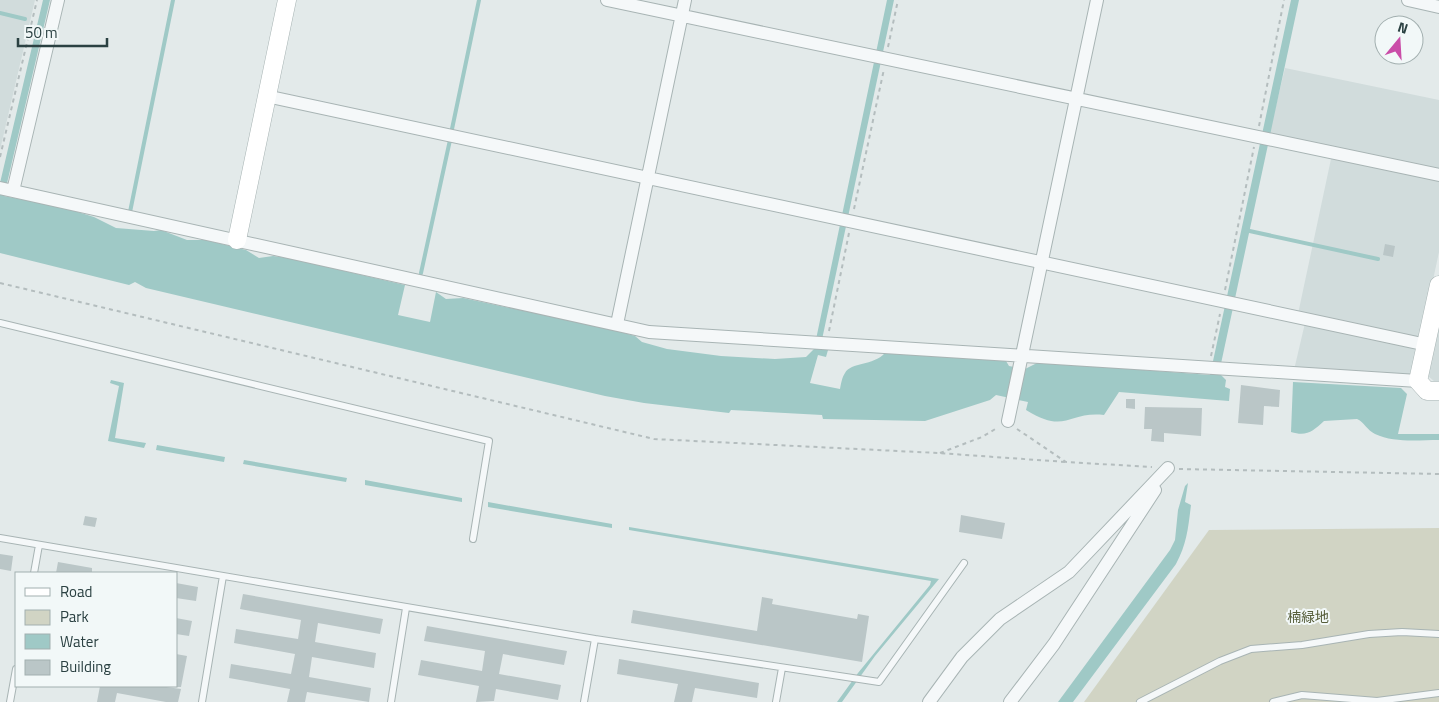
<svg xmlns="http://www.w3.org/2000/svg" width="1439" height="702" font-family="'Titillium Web','Noto Sans JP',sans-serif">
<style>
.built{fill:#d1dcdc}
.green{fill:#d1d4c4}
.water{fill:#9fc9c6}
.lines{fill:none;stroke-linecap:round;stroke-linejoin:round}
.stream{stroke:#9fc9c6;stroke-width:4}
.building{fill:#bac6c7}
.lane-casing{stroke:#a8b4b4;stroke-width:8}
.street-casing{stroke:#a8b4b4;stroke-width:14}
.secondary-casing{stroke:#a8b4b4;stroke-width:19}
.path{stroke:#b4bdbe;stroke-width:2;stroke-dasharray:4 4;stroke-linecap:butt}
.lane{stroke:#f5f8f9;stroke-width:6}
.street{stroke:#f5f8f9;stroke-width:12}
.secondary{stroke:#fff;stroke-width:18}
.labels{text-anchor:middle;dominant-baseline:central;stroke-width:4;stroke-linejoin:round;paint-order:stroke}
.park-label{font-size:14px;fill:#555d39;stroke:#f2f8f8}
</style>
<rect width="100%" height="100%" fill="#e3eaea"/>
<path class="built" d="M 0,0 L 35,0 L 0,150 Z
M 1285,68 L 1439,100 L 1439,171 L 1269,135 Z
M 1331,159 L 1439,180 L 1439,252 L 1421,336 L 1417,339 L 1298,314 Z
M 1305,323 L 1417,348 L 1414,374 L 1409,377 L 1294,370 Z
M 1439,326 L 1439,381 L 1434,381 L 1428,376 Z"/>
<path class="green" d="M 1439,528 L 1439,702 L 1084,702 L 1209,530 Z"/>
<path class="water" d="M 43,0 L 50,0 L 4,196 L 65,208 L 94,217 L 116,228 L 154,231 L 161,230 L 187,240 L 206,240 L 246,250 L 259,258 L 273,256 L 288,258 L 405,285 L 398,315 L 430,322 L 436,292 L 446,299 L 463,298 L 614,330 L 635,336 L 642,342 L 667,349 L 721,356 L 775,359 L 806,357 L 814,349 L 887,0 L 894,0 L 820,349 L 828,350 L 826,357 L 818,355 L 810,383 L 840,389 C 841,384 842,377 845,373 C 851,362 873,366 885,353 L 1006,361 L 1009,366 L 1025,369 L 1039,362 L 1210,375 L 1291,0 L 1299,0 L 1219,373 L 1226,380 L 1225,387 L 1230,389 L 1229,401 L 1119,392 L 1104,415 C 1068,411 1066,435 1026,410 L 1028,402 L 996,395 L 990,400 L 925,421 L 823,419 L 822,415 L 731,410 L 729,413 L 644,403 L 605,396 L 146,288 L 135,282 L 129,285 L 0,253 L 0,183 Z
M 111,380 L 124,383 L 115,438 L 146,443 L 144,448 L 108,441 L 119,386 L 110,383 Z
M 1293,382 L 1401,388 L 1407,394 L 1398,434 L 1439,434 L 1439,440 C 1418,440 1394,443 1375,434 C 1367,430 1364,422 1357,419 L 1324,421 C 1313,431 1307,437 1291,432 Z
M 157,445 L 225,457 L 224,462 L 156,450 Z
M 244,460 L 347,478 L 346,482 L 243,464 Z
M 365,480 L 462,498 L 462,502 L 365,485 Z
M 1188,483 L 1185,502 L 1191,505 C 1188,529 1187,543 1176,564 L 1073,702 L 1058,702 L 1170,550 L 1175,540 L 1178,510 L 1185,486 Z
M 488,502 L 612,524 L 612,528 L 488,507 Z
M 629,527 L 939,579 L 875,656 L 842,702 L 837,702 L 858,673 L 930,585 L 931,581 L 629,530 Z"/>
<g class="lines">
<path class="stream" d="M 0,13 L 25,19
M 452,129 L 479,0
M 130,212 L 173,0
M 1245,230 L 1378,259
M 421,273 L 450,140"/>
</g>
<path class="building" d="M 1385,244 L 1395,246 L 1393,257 L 1383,255 Z
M 1241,385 L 1280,390 L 1279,407 L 1264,406 L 1263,425 L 1238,423 Z
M 1126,399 L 1135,399 L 1135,409 L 1126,408 Z
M 1145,407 L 1202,408 L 1201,436 L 1164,433 L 1164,442 L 1151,441 L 1152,429 L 1144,429 Z
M 961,515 L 1005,523 L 1002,539 L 959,532 Z
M 85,516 L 97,518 L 95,527 L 83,525 Z
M 0,554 L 13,556 L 11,571 L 0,569 Z
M 58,562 L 92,568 L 92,573 L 56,573 Z
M 176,583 L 198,587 L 196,601 L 176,598 Z
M 243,594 L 383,619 L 380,634 L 318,623 L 315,642 L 376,653 L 374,668 L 312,657 L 309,677 L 371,688 L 369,702 L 307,692 L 305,702 L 287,702 L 290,689 L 229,678 L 231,664 L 291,674 L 295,654 L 234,643 L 236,629 L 298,639 L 301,620 L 240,609 Z
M 762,597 L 773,599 L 772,604 L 857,619 L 858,614 L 869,616 L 862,662 L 631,623 L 633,610 L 757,631 Z
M 176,618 L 192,621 L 189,636 L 176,634 Z
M 427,626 L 567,651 L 564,665 L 503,654 L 499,674 L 561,685 L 558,700 L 496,689 L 494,701 L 476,702 L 479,686 L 418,675 L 421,660 L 482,671 L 485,651 L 424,641 Z
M 176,654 L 187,656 L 181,687 L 176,687 Z
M 619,659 L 759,683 L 757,698 L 695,688 L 692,702 L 674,702 L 678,684 L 617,674 Z
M 100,686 L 159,686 L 181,689 L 178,702 L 166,702 L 117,693 L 115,702 L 97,702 Z"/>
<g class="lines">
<g class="lane-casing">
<path id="lane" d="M 0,323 L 489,441 L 473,539
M 0,538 L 595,639 L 879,682 L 964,563
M 34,573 L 39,545
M 10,702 L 16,669
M 202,702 L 223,576
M 391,702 L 406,608
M 584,702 L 595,639
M 776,702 L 782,668
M 1140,702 L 1220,661 L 1251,649 L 1302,645 L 1369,634 L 1402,632 L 1439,634
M 1273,702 L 1302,695 L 1377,701 L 1439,693"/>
</g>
<g class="street-casing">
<path id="street" d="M 607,0 L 1439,175
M 1408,0 L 1439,7
M 266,96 L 1427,345
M 0,188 L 649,332 L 1418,381
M 13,191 L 58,0
M 617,324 L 685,0
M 1008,421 L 1097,0
M 929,702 L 962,657 L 1000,619 L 1069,572 L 1168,468
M 1010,702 L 1054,644 L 1155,490"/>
</g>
<g class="secondary-casing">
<path id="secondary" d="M 237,240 L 287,0
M 1439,285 L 1418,381 L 1427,391 L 1439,391"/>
</g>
<path class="path" d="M 888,47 L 898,0
M 1259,126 L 1284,0
M 0,157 L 37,0
M 854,209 L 884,69
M 0,283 L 654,439 L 938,453 L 1066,462
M 1225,290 L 1254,147
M 829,331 L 849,233
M 1211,356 L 1220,314
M 1017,429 L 1066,462 L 1152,467
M 940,453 L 982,437 L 997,428
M 1179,469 L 1439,474"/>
<use href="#lane" class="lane"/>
<use href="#street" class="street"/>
<use href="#secondary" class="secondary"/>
</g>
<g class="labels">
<g class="park-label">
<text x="1308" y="616">楠緑地</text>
</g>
</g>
<rect x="15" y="572" width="162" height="115" fill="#f2f8f8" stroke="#a2afaf"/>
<rect x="25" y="588" width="25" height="8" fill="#ffffff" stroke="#a2afaf"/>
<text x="60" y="597" font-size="15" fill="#2b4142">Road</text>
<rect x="25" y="610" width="25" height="15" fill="#d1d4c4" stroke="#a2afaf"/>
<text x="60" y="622" font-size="15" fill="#2b4142">Park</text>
<rect x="25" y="634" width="25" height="15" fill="#9fc9c6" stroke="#a2afaf"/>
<text x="60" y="647" font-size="15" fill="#2b4142">Water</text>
<rect x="25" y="660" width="25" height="15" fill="#bac6c7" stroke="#a2afaf"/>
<text x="60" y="672" font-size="15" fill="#2b4142">Building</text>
<g transform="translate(1399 40) rotate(18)"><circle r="24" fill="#f2f8f8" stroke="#a2afaf"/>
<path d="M0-4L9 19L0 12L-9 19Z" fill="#ca4da8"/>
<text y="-8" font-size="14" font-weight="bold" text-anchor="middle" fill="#2b4142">N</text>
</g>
<path d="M18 38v8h89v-8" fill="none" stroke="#2b4142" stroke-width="2.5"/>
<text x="25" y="38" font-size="15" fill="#2b4142" stroke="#f2f8f8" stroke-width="4" paint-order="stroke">50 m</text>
</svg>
